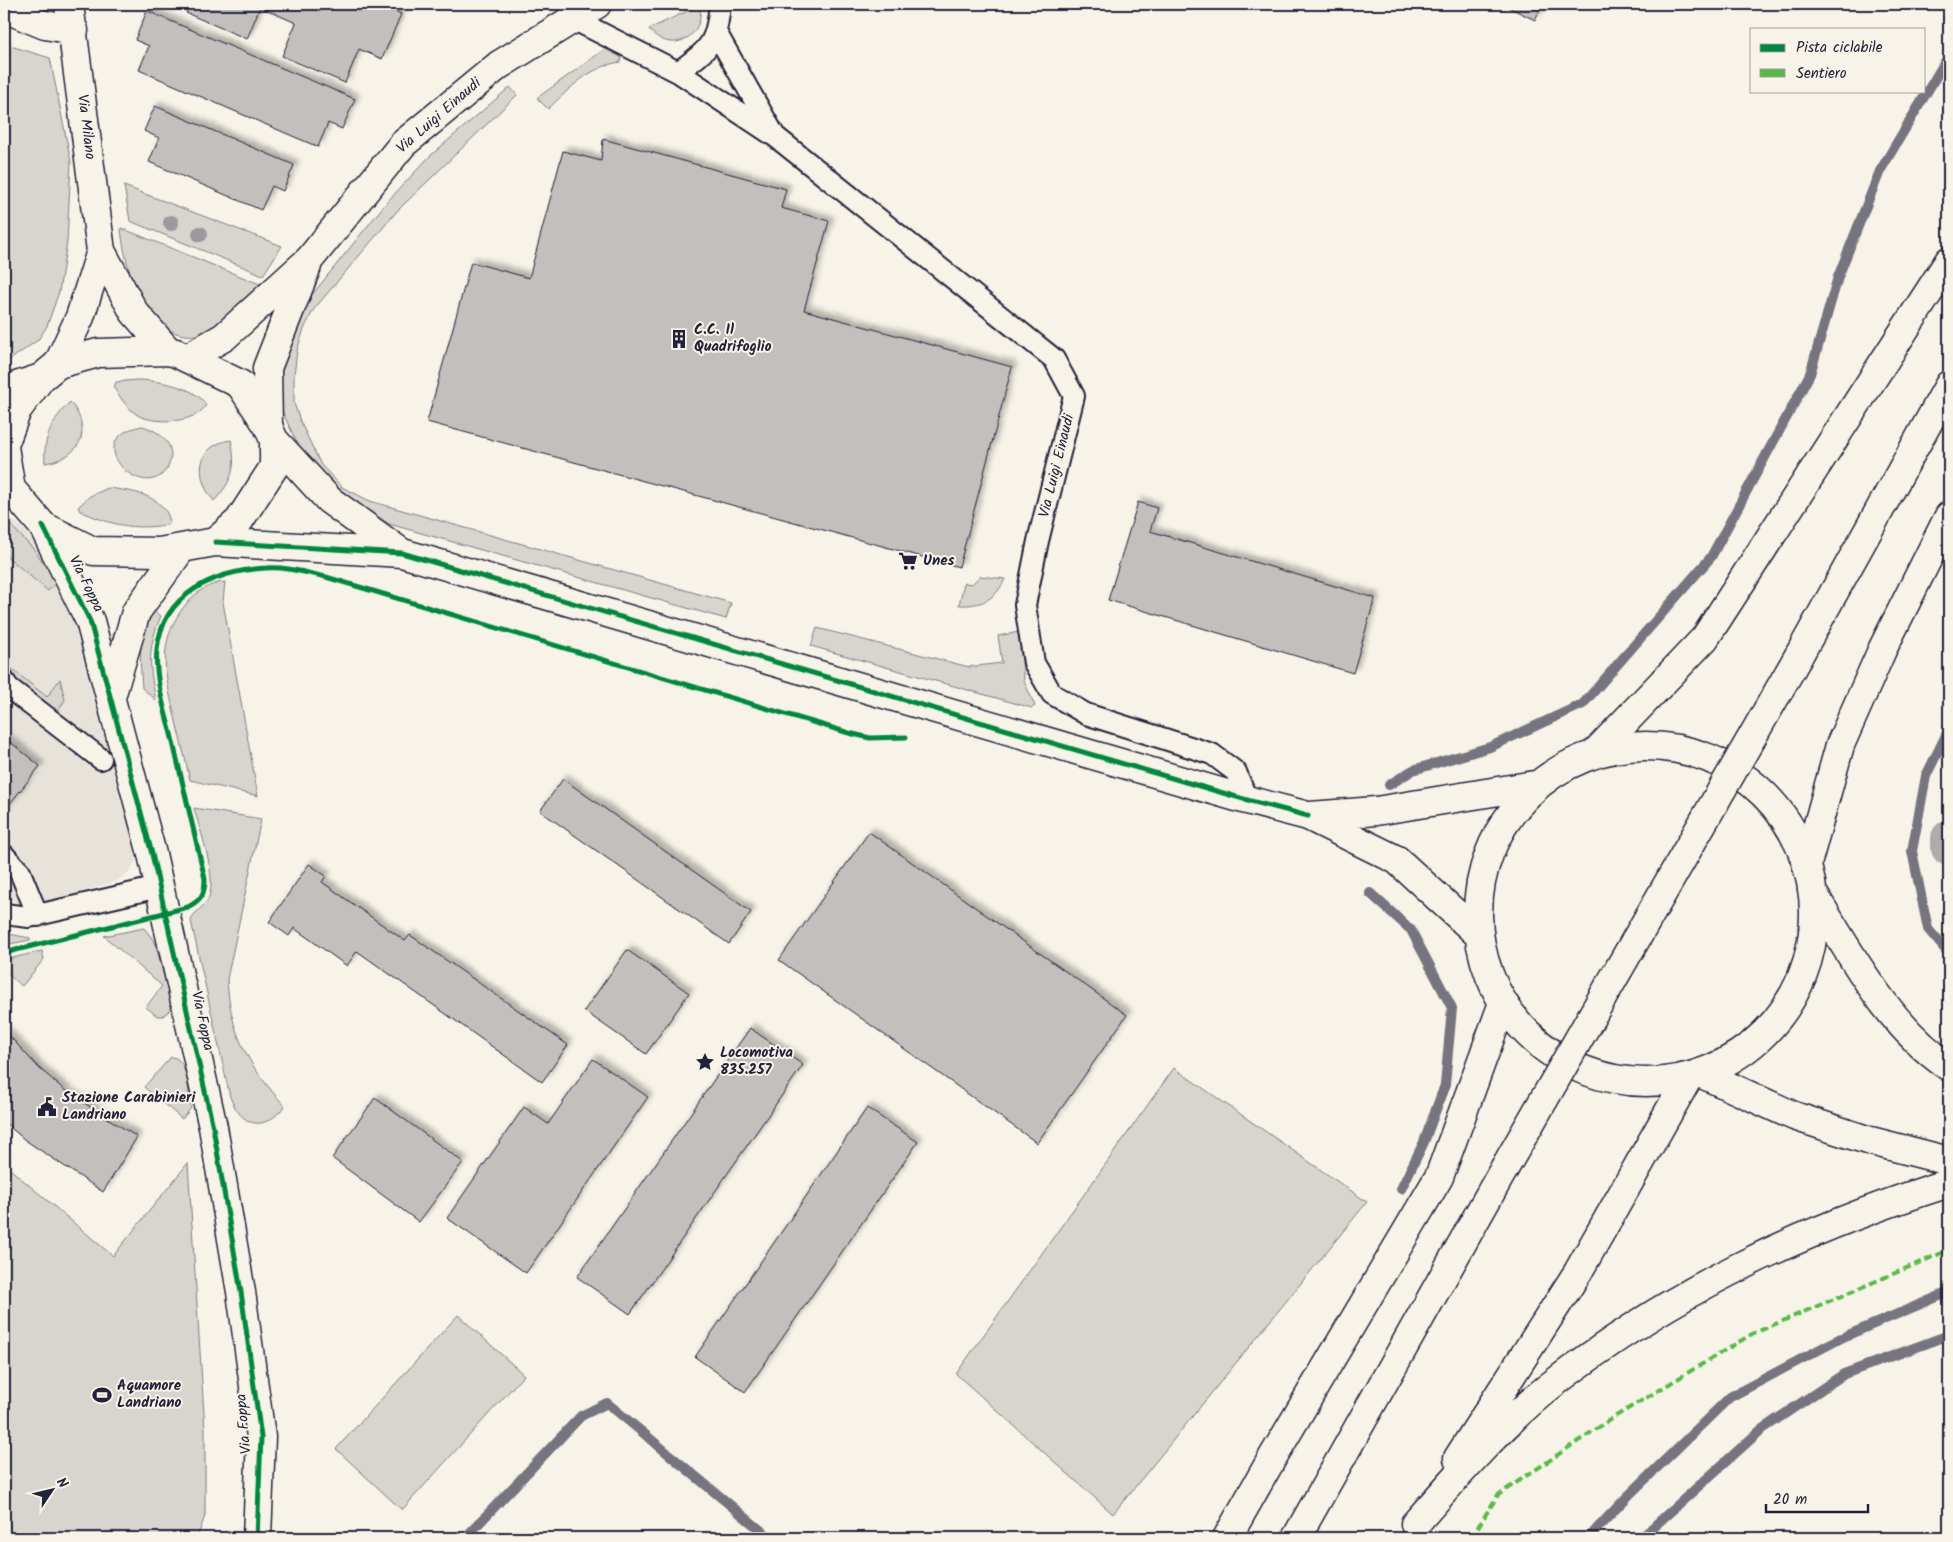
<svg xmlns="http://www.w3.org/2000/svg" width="1953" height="1542" font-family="Kalam,sans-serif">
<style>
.built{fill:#e7e3db}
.green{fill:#d8d5cf;stroke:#7d7c85}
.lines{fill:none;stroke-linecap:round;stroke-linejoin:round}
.stream{stroke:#76747f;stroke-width:10}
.canal{stroke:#aeabad;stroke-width:36}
.building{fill:#c2bfbd;stroke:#22223b;filter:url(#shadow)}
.lane-casing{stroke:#22223b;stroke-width:24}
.street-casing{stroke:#22223b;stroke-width:31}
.secondary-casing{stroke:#22223b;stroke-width:31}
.highway-casing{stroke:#22223b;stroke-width:31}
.lane{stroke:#f7f3e8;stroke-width:20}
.street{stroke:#f7f3e8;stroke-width:28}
.secondary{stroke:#f7f3e8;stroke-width:28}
.highway{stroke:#f7f3e8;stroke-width:28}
.highway-bridge-casing{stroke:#22223b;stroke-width:31;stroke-linecap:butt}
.highway-bridge{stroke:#f7f3e8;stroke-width:28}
.quiet{stroke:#58b947;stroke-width:4;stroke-dasharray:8 4;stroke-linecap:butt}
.cycleway-casing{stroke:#f7f3e8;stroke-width:8}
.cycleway{stroke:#00873e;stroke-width:5}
.tree{fill:#9b999d}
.labels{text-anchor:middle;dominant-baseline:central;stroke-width:4;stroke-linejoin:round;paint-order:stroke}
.street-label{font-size:15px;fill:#22223b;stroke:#f7f3e8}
.poi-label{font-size:15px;font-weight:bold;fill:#22223b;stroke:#f7f3e8;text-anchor:start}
</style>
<defs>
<filter id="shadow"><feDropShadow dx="4.5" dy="-4.5" stdDeviation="2.5" flood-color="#0004"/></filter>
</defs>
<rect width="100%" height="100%" fill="#f7f3e8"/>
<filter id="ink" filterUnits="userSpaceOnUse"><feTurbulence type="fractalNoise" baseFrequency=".02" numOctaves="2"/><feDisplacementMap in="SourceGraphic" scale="10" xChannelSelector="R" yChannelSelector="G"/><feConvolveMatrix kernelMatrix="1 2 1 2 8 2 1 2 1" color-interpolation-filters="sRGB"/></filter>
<g filter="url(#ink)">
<path class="built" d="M 4,512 L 29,534 L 44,555 L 81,624 L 137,848 L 136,861 L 130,872 L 115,882 L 41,903 L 19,904 L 4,899 Z"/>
<path class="green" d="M 700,5 C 705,38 670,56 649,29 Z
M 4,44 L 50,58 L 71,162 L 67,242 L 59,292 L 47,326 L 38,340 L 4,364 Z
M 605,49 L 621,57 L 621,62 C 590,66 569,89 548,109 L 537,98 Z
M 510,87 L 517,95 L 398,210 L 314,309 L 304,329 L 297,350 L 294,376 L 294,403 L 300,421 L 321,465 L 342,487 L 370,501 L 731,603 L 726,619 L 389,524 L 340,491 L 315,469 L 300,449 L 281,409 L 280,364 L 307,301 L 387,202 L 430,156 Z
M 124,186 L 282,246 L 263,275 L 130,221 Z
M 121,228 L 267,287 C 249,305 242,312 219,324 C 214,327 208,332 202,334 C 148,347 124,267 121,228 Z
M 136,380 C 155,380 196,386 206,405 C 196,423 162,423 144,418 C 131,414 121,399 114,388 L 116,382 Z
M 70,402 C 94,431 80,458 45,463 C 43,438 52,420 70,402 Z
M 142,426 C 162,431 180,449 166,470 C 142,504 77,439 142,426 Z
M 231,440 C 237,466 233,481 214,501 C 194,477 196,445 231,440 Z
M 108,488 C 131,491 163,494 170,521 L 167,525 C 132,530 112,525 80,511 L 78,507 L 90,496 Z
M 4,518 L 35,551 L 57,581 L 48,591 L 4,554 Z
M 980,576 L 1005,579 C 996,600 980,606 959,605 L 964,583 L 972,584 Z
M 225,582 L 223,602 L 258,796 L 190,780 C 185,757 179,735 174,713 C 164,670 157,641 186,604 C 196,592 209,583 225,582 Z
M 154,612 L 161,616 C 147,648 149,667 156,700 L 142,688 C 140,659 137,637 154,612 Z
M 817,628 L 969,667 L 1002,663 L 998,636 L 1019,632 L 1024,681 L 1035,706 L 1032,708 L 811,646 Z
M 12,669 L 47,697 L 60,679 L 65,700 L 56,713 L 15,679 Z
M 194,808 L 261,819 L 227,979 C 230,1033 248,1066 285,1106 C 263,1133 242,1127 230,1097 L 191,921 C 194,910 205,908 209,897 C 217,876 200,830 194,808 Z
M 144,928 L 155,942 L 171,1003 L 171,1009 L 163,1016 L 157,1016 L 146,1007 L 162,986 L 104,936 Z
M 4,933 L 30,938 L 30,940 L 4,945 Z
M 42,951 L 44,959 L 22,986 L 4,971 L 4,960 Z
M 171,1057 C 189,1057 188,1095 191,1108 L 182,1119 L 144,1087 Z
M 1174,1068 L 1367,1202 L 1113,1514 L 956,1374 Z
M 188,1163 L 205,1430 L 205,1516 L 197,1538 L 4,1538 L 4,1164 L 113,1256 Z
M 458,1315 L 524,1375 L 402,1510 L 336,1449 Z"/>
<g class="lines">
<path class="stream" d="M 1949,729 L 1926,776 L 1912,851 L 1928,929 L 1949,954
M 1389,785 L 1413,770 L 1490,747 L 1583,704 L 1711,557 L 1810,374 L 1838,277 L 1880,171 L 1949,55
M 1370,893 L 1411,930 L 1452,1008 L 1445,1085 L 1424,1142 L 1401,1189
M 465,1538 L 581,1416 L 607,1403 L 770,1538
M 1588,1538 L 1629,1495 L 1730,1397 L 1841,1338 L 1949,1292
M 1641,1538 L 1761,1430 L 1844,1374 L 1949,1335"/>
<path class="canal" d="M 1949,838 L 1949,848"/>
</g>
<path class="building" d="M 190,4 L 378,4 L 401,14 L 382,59 L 359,49 L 345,83 L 282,56 L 296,23 L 260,7 L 247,39 L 186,13 Z
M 1502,4 L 1543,4 L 1535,20 Z
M 147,11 L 355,99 L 342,129 L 328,123 L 318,147 L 139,70 L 149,46 L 135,40 Z
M 155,106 L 294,165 L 283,191 L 272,186 L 261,210 L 149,162 L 159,138 L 144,131 Z
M 603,139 L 786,189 L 781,208 L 829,221 L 804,310 L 1012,367 L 959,567 L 427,422 L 471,262 L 529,278 L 563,151 L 601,161 Z
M 1138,502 L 1157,508 L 1150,531 L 1375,598 L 1353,673 L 1108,600 Z
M 4,737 L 40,766 L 4,811 Z
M 563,779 L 751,912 L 729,944 L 540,811 Z
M 869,832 L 1127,1015 L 1037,1143 L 779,960 Z
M 309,864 L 326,876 L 322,882 L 405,941 L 410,935 L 568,1045 L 542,1082 L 357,951 L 347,966 L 294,928 L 289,936 L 269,922 Z
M 627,950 L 689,993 L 646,1054 L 584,1011 Z
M 750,1028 L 803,1065 L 630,1314 L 577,1277 Z
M 4,1030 L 39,1068 L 67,1092 L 137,1137 L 103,1192 L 25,1140 L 4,1122 Z
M 593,1059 L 648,1097 L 526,1273 L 447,1218 L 524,1107 L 548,1124 Z
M 375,1098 L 463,1162 L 419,1222 L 332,1158 Z
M 867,1108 L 918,1142 L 745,1392 L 695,1357 Z"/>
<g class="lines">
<g class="lane-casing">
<path id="lane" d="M 571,18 L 678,72 C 710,48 716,45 720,4
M 717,34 L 773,133
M 678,72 L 776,137 L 1054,359 L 1074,396 L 1038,541 L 1025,605 L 1034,663 L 1052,694 L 1086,714 L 1212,754 L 1236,772 L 1247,800
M 4,681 L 9,688 L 101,759
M 4,855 L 20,872 L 38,916
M 4,914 L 29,917 L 159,887"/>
</g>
<g class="street-casing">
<path id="street" d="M 69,4 L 101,251 L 134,312 L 168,351
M 4,8 L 45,25 L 74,30
M 187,358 L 224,337 L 309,260 L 403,144 L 499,65 L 597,4
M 58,364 L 80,317 L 101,251
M 268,426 L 267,368 L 307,266
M 43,526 L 90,621 L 152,854 L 213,1127 L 241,1292 L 261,1437 L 257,1538
M 111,697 L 136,612 L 181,549"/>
</g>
<g class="secondary-casing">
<path id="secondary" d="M 4,390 L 41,378
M 274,440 L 329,500 L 402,553
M 4,445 L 17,410 L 41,378 L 58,364 L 98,353 L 168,351 L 176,353 L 240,384 L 268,426 L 274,440 L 274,467 L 239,521 L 215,542
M 4,447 L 11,489 L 43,526 L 93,551 L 159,552 L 215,542 L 402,553 L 1247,800 L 1308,816 L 1397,860 L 1478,934
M1478 914a168 168 0 1 1 336 0a168 168 0 1 1-336 0Z
M 1310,816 L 1376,811 L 1535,785
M 1814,895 C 1852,956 1888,1026 1949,1067
M 1702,1074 L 1794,1116 L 1867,1140 L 1949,1161"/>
</g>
<g class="highway-casing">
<path id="highway" d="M 1798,657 L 1949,385
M 1596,752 L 1705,638 L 1949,261
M 1807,864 L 1840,745 L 1882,650 L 1949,516
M 1458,1458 L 1578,1272 L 1688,1078
M 1415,1524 C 1457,1476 1500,1426 1550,1386 C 1674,1290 1801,1230 1949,1183
M 1227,1538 L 1274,1455 L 1439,1177 L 1503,1003
M 1296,1538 L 1504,1169"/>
</g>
<use href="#lane" class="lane"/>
<use href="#street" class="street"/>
<use href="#secondary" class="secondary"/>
<use href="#highway" class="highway"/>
<g class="highway-bridge-casing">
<path id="highway-bridge" d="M 1504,1169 L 1798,657"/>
</g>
<use href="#highway-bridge" class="highway-bridge"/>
<path class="quiet" d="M 1471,1538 L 1498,1495 L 1611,1419 L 1752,1334 L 1949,1250"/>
<g class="cycleway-casing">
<path id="cycleway" d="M 43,526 L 90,621 L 152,854 L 213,1127 L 241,1292 L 261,1437 L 257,1538
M 215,542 L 402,553 L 1247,800 L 1308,816
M 4,953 L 188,907 C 201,900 205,894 205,879 C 194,832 183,785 172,738 C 165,710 154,678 157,649 C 163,593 216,571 266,568 C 286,566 306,573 326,577 L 849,733 L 870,738 L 906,737"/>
</g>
<use href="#cycleway" class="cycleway"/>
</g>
<g class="tree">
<circle cx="171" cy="223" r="8"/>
<circle cx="200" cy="234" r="8"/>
</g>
</g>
<defs>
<g id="building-bare" transform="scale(1.5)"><path d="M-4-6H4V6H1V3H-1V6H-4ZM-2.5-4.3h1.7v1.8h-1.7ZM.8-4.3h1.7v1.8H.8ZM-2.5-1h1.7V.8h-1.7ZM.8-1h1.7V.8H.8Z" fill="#22223b" stroke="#f7f3e8" stroke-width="2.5" paint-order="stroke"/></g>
<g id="supermarket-bare" transform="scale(1.5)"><path d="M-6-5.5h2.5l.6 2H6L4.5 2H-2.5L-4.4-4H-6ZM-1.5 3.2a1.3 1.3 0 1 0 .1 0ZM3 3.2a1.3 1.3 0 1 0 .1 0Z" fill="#22223b" stroke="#f7f3e8" stroke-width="2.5" paint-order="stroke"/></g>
<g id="sight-bare" transform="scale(1.5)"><path d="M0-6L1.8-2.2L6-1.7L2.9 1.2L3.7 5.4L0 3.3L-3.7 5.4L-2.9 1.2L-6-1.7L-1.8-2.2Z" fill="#22223b" stroke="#f7f3e8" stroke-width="2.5" paint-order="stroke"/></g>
<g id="civic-bare" transform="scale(1.5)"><path d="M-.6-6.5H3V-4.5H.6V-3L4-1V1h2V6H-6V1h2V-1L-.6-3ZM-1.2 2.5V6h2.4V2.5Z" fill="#22223b" stroke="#f7f3e8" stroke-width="2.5" paint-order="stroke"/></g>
<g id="stadium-bare" transform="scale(1.5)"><path d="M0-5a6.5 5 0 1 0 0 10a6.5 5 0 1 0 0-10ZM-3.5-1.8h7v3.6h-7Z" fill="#22223b" stroke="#f7f3e8" stroke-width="2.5" paint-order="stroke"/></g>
</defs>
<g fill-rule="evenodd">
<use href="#building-bare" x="679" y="339"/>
<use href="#supermarket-bare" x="908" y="561"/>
<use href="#sight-bare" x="705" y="1062"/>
<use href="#civic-bare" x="47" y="1107"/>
<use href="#stadium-bare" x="102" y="1395"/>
</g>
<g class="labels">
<g class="street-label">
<text transform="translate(439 116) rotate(-41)">Via Luigi Einaudi</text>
<text transform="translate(86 127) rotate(83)">Via Milano</text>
<text transform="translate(1057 466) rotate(-76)">Via Luigi Einaudi</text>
<text transform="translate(86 584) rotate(64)">Via Foppa</text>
<text transform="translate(202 1021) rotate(78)">Via Foppa</text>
<text transform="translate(244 1424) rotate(-95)">Via Foppa</text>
</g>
<g class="poi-label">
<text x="694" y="330">C.C. Il<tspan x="694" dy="17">Quadrifoglio</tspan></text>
<text x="923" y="561">Unes</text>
<text x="720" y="1053">Locomotiva<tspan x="720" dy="17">835.257</tspan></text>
<text x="62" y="1098">Stazione Carabinieri<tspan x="62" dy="17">Landriano</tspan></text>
<text x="117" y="1386">Aquamore<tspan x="117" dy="17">Landriano</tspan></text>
</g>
</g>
<rect width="1953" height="1542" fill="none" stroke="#f7f3e8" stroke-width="20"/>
<rect x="10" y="10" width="1933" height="1522" fill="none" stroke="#22223b" stroke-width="2" filter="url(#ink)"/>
<rect x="1750" y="28" width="175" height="65" fill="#f7f3e8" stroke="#a29fa3"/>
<rect x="1760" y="44" width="25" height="8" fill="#00873e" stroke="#a29fa3"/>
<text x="1796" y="52" font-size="15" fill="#22223b">Pista ciclabile</text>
<rect x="1760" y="69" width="25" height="8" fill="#58b947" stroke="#a29fa3"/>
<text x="1796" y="78" font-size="15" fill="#22223b">Sentiero</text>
<g transform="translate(52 1490) rotate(55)" stroke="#f7f3e8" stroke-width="4" paint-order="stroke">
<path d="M0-4L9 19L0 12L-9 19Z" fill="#22223b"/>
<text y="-8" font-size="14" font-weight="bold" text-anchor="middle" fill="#22223b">N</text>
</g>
<path d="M1766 1504v8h102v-8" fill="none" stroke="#22223b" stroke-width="2.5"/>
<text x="1773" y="1504" font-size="15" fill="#22223b" stroke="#f7f3e8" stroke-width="4" paint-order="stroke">20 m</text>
</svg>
